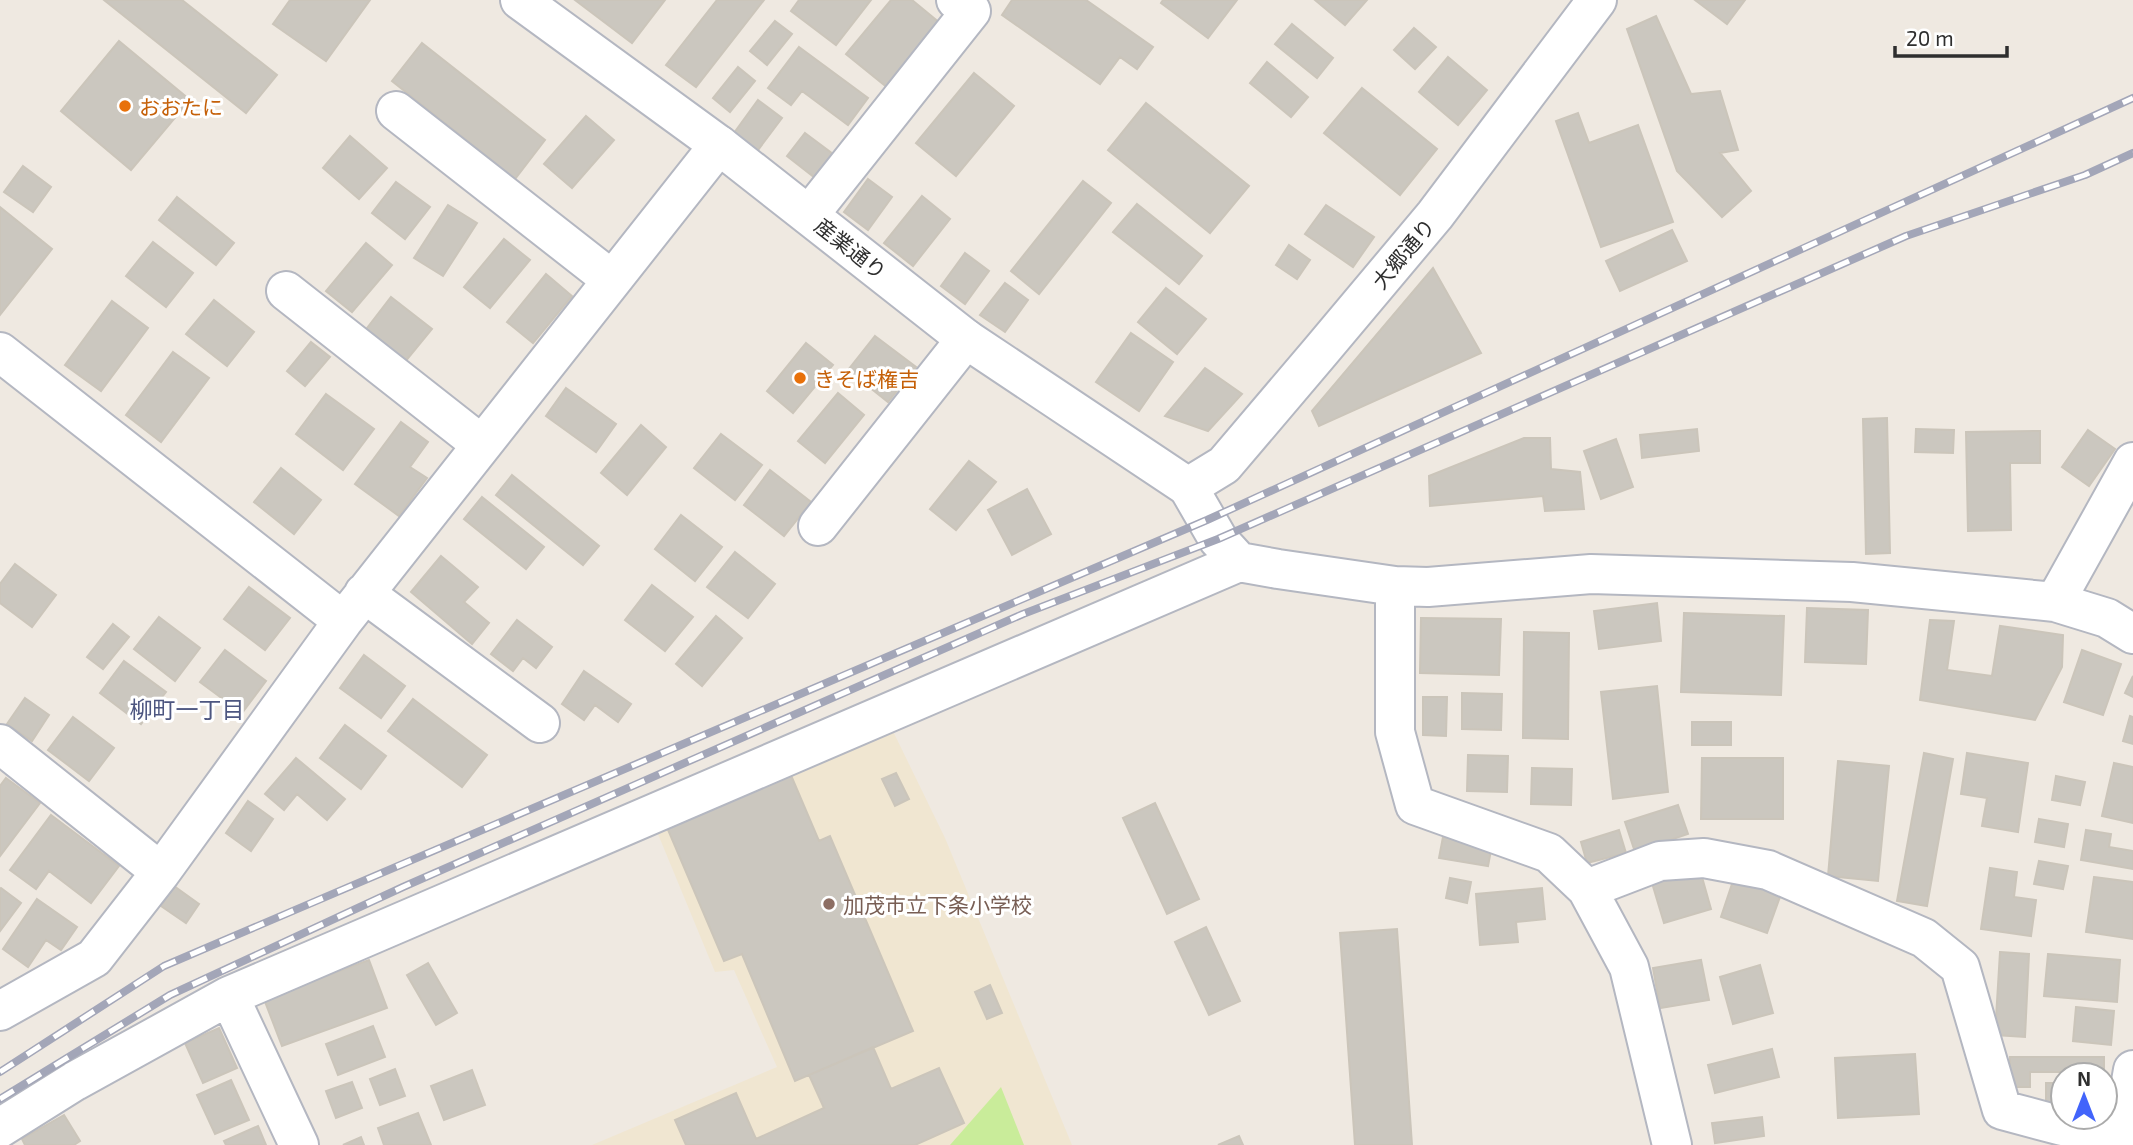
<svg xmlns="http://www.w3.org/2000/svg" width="2133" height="1145" font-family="'Exo 2','Noto Sans JP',sans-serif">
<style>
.education{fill:#f0e6d1}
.pitch{fill:#c9ec9a}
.building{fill:#cbc7bf;stroke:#cbc5ba;stroke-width:2}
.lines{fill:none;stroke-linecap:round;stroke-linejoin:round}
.minor-casing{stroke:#b4b7c1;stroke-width:42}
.tertiary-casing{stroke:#b4b7c1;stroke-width:42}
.minor{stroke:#fff;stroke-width:38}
.tertiary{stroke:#fff;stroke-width:38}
.rail-casing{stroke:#a3a6b8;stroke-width:8}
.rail{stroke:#fff;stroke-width:5;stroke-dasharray:16;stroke-linecap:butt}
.food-dot{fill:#e8710a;stroke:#fff;stroke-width:2.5}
.education-dot{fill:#8d6e63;stroke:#fff;stroke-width:2.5}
.labels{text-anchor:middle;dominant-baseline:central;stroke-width:6;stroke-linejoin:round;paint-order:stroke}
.food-label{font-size:21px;fill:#c56008;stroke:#fff;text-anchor:start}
.street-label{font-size:21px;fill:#2e2e2e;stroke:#fff}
.education-label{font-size:21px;fill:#785e54;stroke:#fff;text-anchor:start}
.neighbourhood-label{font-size:23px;fill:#4d5680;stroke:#fff}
</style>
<rect width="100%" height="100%" fill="#efe9e1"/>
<path class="education" d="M 889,723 L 945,838 L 1072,1145 L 592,1145 L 777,1067 L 734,970 L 715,972 L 653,822 Z"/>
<path class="pitch" d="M 1001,1087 L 1024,1145 L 950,1145 Z"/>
<path class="building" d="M 104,0 L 182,0 L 277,75 L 246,113 Z
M 290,0 L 370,0 L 326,61 L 273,24 Z
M 575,0 L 665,0 L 632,43 Z
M 717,0 L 764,0 L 696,87 L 666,65 Z
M 799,0 L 871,0 L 836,45 L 791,11 Z
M 891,0 L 912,0 L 941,24 L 888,88 L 846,54 Z
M 1012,0 L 1086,0 L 1153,47 L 1137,69 L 1120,57 L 1100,84 L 1002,15 Z
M 1163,0 L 1237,0 L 1208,38 L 1161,3 Z
M 1315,0 L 1367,0 L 1345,25 Z
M 1695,0 L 1745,0 L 1727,24 Z
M 1656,16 L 1691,94 L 1720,91 L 1738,150 L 1720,153 L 1751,191 L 1722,217 L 1677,171 L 1627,29 Z
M 775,21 L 792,34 L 767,65 L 750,51 Z
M 1292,24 L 1333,58 L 1317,78 L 1275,44 Z
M 1414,28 L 1436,47 L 1415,69 L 1394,50 Z
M 119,41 L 190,100 L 131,170 L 61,111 Z
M 422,43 L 545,140 L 515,179 L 392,81 Z
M 799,47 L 868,98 L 848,125 L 802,91 L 791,105 L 768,88 Z
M 1448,57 L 1487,90 L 1458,125 L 1419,92 Z
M 1267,62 L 1308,97 L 1291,117 L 1250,83 Z
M 738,67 L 755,81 L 730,112 L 713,98 Z
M 974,73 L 1014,106 L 956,176 L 916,143 Z
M 1362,88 L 1437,149 L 1400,195 L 1324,133 Z
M 758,100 L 782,118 L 758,150 L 734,133 Z
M 1146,103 L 1249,186 L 1210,233 L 1108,150 Z
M 1578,113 L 1589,143 L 1638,125 L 1673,222 L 1601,247 L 1556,121 Z
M 586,116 L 614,140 L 572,188 L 544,164 Z
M 805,133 L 837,157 L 819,181 L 787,156 Z
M 350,136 L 387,168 L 359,199 L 323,168 Z
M 23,166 L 51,187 L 33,212 L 4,192 Z
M 868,179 L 892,197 L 868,230 L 844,212 Z
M 1083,181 L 1111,203 L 1039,294 L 1011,271 Z
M 396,182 L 430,207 L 405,239 L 372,213 Z
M 922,196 L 950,219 L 913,266 L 884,243 Z
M 177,197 L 234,243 L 216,265 L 159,220 Z
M 1137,204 L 1202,256 L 1179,284 L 1113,232 Z
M 448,205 L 477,223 L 443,276 L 414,258 Z
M 1326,205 L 1374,237 L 1353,267 L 1305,234 Z
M 0,207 L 52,249 L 0,315 Z
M 1672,230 L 1687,261 L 1620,291 L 1606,261 Z
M 504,239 L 530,260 L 490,308 L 464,287 Z
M 153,242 L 193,273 L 166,307 L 126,276 Z
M 366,243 L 392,265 L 352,312 L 326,291 Z
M 1289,245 L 1310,260 L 1297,279 L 1276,265 Z
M 965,253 L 989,271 L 965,304 L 941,286 Z
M 1433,268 L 1481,353 L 1319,426 L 1312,411 Z
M 546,274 L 572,296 L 533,343 L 507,322 Z
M 1005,283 L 1028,300 L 1005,332 L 980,315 Z
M 1166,288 L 1206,319 L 1177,354 L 1138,322 Z
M 391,297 L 432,329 L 404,363 L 364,332 Z
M 214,300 L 254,332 L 227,366 L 186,334 Z
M 112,301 L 148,328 L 101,391 L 65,365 Z
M 1131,333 L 1173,362 L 1139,411 L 1096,382 Z
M 875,336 L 916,367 L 888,402 L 848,370 Z
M 311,342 L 330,357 L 305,386 L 287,371 Z
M 806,343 L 833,365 L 793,413 L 767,391 Z
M 173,352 L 209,378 L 161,442 L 126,415 Z
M 1205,368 L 1242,394 L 1208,431 L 1165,416 Z
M 566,388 L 616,424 L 596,452 L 546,416 Z
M 838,393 L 864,415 L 825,463 L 798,441 Z
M 326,394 L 374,429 L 343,470 L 296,434 Z
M 1887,418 L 1890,553 L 1866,554 L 1863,419 Z
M 401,422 L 428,442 L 410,467 L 427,478 L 399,516 L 355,484 Z
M 641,425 L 666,447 L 627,495 L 601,473 Z
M 1697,429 L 1699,451 L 1642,458 L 1640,435 Z
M 1916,429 L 1954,430 L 1953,453 L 1915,452 Z
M 2088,430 L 2115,449 L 2089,486 L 2062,467 Z
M 2040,431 L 2040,463 L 2010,463 L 2011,530 L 1968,531 L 1966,432 Z
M 721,434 L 762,465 L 735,500 L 694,468 Z
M 1524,438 L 1550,438 L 1551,469 L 1580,472 L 1584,509 L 1545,511 L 1543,496 L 1430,506 L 1429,476 Z
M 1616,439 L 1633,487 L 1601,499 L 1584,451 Z
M 969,461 L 996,482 L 956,530 L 930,509 Z
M 281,468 L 321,500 L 294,534 L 254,502 Z
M 770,470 L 811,502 L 784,536 L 744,505 Z
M 512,475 L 599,546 L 583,565 L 496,495 Z
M 1027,489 L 1051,534 L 1012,555 L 988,510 Z
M 482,497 L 544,547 L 526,569 L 464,519 Z
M 681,515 L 722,547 L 695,581 L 655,549 Z
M 735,552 L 775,584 L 748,618 L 707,587 Z
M 441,556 L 478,587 L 464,602 L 489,623 L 472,644 L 411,592 Z
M 15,564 L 56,595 L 32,627 L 0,603 L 0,584 Z
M 652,585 L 693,617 L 665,651 L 625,620 Z
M 249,587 L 290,618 L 265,650 L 224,619 Z
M 1657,603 L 1661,641 L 1599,649 L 1594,611 Z
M 1807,608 L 1868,610 L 1866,664 L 1805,662 Z
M 1684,613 L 1784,616 L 1781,695 L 1681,692 Z
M 716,616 L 742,638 L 702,686 L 676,664 Z
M 159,617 L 200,648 L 175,681 L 134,649 Z
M 1421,618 L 1501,619 L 1499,675 L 1420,673 Z
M 517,620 L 552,647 L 536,668 L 523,658 L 513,671 L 491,654 Z
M 1930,620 L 1954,621 L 1947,670 L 1992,676 L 2000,626 L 2063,635 L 2062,667 L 2035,720 L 1920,700 Z
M 113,624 L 129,637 L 103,669 L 87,657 Z
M 1524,632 L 1569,633 L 1568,739 L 1523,738 Z
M 225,650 L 266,681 L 242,713 L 200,682 Z
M 2082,650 L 2121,664 L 2103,715 L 2064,702 Z
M 364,655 L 405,686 L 381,718 L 340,688 Z
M 124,661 L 166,692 L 141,724 L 100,693 Z
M 584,671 L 631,704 L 618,722 L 595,705 L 584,720 L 562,704 Z
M 2133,676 L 2133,697 L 2125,693 Z
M 1657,686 L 1668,792 L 1613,799 L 1601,692 Z
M 1462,693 L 1502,694 L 1501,730 L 1462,729 Z
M 1423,697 L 1447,697 L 1446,736 L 1423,735 Z
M 25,698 L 49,715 L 32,741 L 7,724 Z
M 413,699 L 487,755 L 462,787 L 388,731 Z
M 2130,716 L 2133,717 L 2133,744 L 2123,741 Z
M 73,717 L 114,748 L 89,781 L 48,750 Z
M 1692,722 L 1731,722 L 1731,745 L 1692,745 Z
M 345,725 L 386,756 L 361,789 L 320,758 Z
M 1924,753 L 1953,759 L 1927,906 L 1897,901 Z
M 1967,753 L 2028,763 L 2018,832 L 1982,826 L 1987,798 L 1961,794 Z
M 1468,755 L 1508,756 L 1507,792 L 1467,791 Z
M 296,758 L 345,799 L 327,820 L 297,794 L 284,810 L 265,794 Z
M 1702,758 L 1783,758 L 1783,819 L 1701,819 Z
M 1838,761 L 1889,766 L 1878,881 L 1828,876 Z
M 2114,763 L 2133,767 L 2133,823 L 2102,816 Z
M 1532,768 L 1572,769 L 1571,805 L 1531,804 Z
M 790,773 L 819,841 L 830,836 L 913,1031 L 795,1081 L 742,954 L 724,961 L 666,825 Z
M 896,773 L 909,799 L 895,806 L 882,779 Z
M 2056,776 L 2085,782 L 2080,805 L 2052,800 Z
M 6,778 L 40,803 L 0,856 L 0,786 Z
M 248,801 L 273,819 L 251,851 L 226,833 Z
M 1155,803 L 1199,899 L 1167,914 L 1123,818 Z
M 1678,805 L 1688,834 L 1635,852 L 1625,822 Z
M 51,815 L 119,866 L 91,903 L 49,871 L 36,889 L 10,870 Z
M 2039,819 L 2068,824 L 2064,847 L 2035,842 Z
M 1619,830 L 1626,853 L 1587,863 L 1581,842 Z
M 2086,830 L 2111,834 L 2109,847 L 2133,851 L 2133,869 L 2081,860 Z
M 1443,837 L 1492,845 L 1488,866 L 1439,858 Z
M 2039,861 L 2068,866 L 2063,889 L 2034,884 Z
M 1990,868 L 2017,872 L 2014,897 L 2036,900 L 2031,936 L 1981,929 Z
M 1700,870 L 1711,909 L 1664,923 L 1652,883 Z
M 2094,877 L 2133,882 L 2133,939 L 2086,932 Z
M 1450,878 L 1471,882 L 1467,903 L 1446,898 Z
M 1734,878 L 1781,894 L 1767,933 L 1721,917 Z
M 174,886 L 199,904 L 186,923 L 161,906 Z
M 1,888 L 21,903 L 0,931 L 0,889 Z
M 1542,888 L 1545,919 L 1516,922 L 1518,942 L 1480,945 L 1476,894 Z
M 37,899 L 77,927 L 61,950 L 46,940 L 28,967 L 3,949 Z
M 1206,927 L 1240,1001 L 1209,1015 L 1175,942 Z
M 1397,929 L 1412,1145 L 1355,1145 L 1340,933 Z
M 2000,952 L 2029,954 L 2025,1037 L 1995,1035 Z
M 2048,954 L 2120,960 L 2117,1002 L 2044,996 Z
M 369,960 L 387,1008 L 282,1046 L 264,999 Z
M 1701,960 L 1709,1000 L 1660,1008 L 1653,968 Z
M 428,963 L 457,1013 L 436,1025 L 407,975 Z
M 1760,965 L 1773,1013 L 1733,1024 L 1720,977 Z
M 990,985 L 1002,1013 L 987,1019 L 975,992 Z
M 2076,1007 L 2114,1011 L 2111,1045 L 2073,1041 Z
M 373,1026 L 385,1057 L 338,1075 L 326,1044 Z
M 219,1028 L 237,1068 L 203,1083 L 185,1043 Z
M 873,1047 L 891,1089 L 939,1068 L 964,1123 L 915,1145 L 686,1145 L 675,1120 L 736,1093 L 756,1139 L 824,1108 L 809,1075 Z
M 1772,1049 L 1779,1077 L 1715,1093 L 1708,1065 Z
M 1915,1054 L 1919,1114 L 1838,1118 L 1835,1058 Z
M 2010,1057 L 2104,1057 L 2104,1072 L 2030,1072 L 2030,1087 L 2010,1087 Z
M 395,1069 L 405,1096 L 380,1105 L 370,1079 Z
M 472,1070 L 485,1105 L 444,1120 L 431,1086 Z
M 231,1080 L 249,1120 L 215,1134 L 197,1095 Z
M 352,1082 L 362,1108 L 336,1118 L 326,1091 Z
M 2046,1083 L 2063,1083 L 2063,1105 L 2046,1105 Z
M 418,1113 L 431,1145 L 384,1145 L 378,1128 Z
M 64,1115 L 80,1141 L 74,1145 L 25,1145 L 22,1139 Z
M 1762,1117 L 1764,1136 L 1715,1143 L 1712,1123 Z
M 258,1126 L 266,1145 L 226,1145 L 224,1141 Z
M 1239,1136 L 1243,1145 L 1218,1145 Z
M 361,1137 L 364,1145 L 343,1145 Z"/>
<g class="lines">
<g class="minor-casing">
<path id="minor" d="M 396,111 L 612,280
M 809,215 L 971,11 L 956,0
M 286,291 L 482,445
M 0,352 L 343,621
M 1188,487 L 1218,539 L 1239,562 L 1278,569 L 1395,586 L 1428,587 L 1591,574 L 1852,582 L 2055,602 L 2107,618 L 2133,634
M 818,526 L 966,339
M 1395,586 L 1395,732 L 1415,805 L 1549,853 L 1587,889 L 1629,967 L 1672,1145
M 364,593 L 540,723
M 2055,602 L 2133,462
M 0,744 L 161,872
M 1587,889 L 1660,861 L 1704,858 L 1768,870 L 1924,938 L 1960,967 L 2002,1110 L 2062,1126 L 2122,1134
M 229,996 L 299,1145
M 0,1011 L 94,958 L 161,872 L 343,621 L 719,145
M 0,1128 L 75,1081 L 229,996 L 1239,562
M 2120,1145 L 2133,1070"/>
</g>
<g class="tertiary-casing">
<path id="tertiary" d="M 520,0 L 719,145 L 966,339 L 1188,487 L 1224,465 L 1320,352 L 1435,215 L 1597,0"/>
</g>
<use href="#minor" class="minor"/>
<use href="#tertiary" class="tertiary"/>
<g class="rail-casing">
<path id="rail" d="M 0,1072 L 164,966 L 1207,520 L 2133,98
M 0,1099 L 170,995 L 403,887 L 1023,614 L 1218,539 L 1906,236 L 2085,175 L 2133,153"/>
</g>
<use href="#rail" class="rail"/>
</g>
<g class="food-dot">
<circle cx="125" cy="106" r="7"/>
<circle cx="800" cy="378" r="7"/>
</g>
<circle class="education-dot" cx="829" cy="904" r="7"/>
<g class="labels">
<g class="food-label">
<text x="139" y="106">おおたに</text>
<text x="814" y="378">きそば権吉</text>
</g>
<g class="street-label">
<text transform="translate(851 248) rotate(38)">産業通り</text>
<text transform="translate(1403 253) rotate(-50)">大郷通り</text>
</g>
<g class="education-label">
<text x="843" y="904">加茂市立下条小学校</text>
</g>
<g class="neighbourhood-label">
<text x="187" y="709">柳町一丁目</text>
</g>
</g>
<g transform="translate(2084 1096)"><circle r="33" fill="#ffffff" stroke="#ababab" stroke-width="2"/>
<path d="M0-5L12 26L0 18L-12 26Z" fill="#4264fb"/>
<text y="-10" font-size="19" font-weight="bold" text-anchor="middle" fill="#2e2e2e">N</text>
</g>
<path d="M1895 46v10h112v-10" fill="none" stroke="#2e2e2e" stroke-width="3.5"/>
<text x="1906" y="46" font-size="21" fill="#2e2e2e" stroke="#ffffff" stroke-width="5" paint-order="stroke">20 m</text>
</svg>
